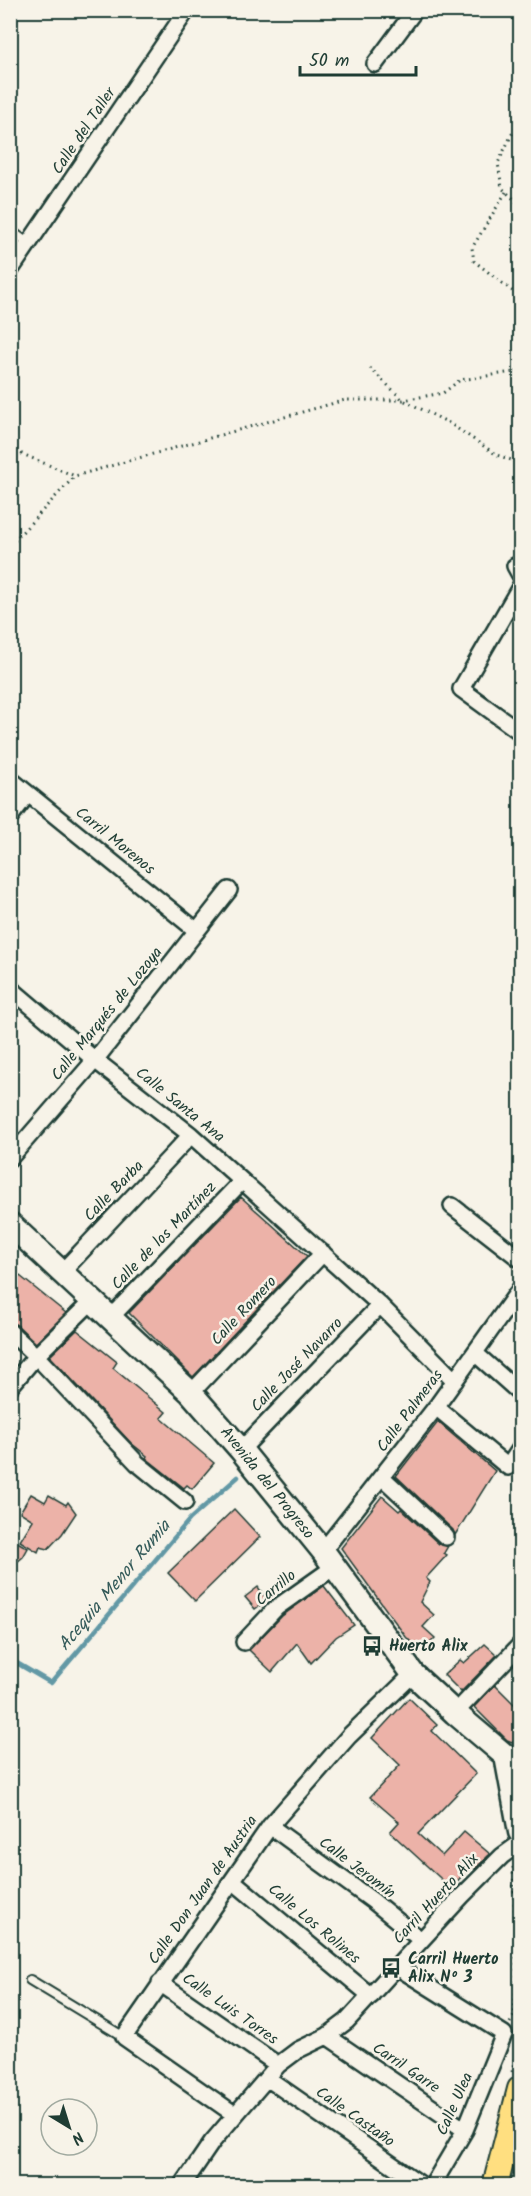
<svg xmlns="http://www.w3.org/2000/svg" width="531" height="2196" font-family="Kalam,sans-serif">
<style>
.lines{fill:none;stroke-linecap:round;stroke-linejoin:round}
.stream{stroke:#6298a5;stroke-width:4.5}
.building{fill:#ecb2a8;stroke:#1f3d34;stroke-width:1.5}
.lane-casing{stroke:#1f3d34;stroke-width:12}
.street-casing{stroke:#1f3d34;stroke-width:20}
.secondary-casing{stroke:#1f3d34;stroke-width:27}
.primary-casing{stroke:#1f3d34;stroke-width:28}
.path{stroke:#1f3d34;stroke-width:3;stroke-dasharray:1.5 4.5;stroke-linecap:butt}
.lane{stroke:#f7f3e8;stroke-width:8}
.street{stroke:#f7f3e8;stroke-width:15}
.secondary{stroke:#f7f3e8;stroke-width:22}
.primary{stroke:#ffdf80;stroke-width:24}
.labels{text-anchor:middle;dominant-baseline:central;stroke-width:5;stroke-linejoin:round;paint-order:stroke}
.street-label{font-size:16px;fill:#1f3d34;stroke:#f7f3e8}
.poi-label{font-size:16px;font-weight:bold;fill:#1f3d34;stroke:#f7f3e8;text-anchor:start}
.water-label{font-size:18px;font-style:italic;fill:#355b5a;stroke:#f7f3e8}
</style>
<rect width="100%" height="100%" fill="#f7f3e8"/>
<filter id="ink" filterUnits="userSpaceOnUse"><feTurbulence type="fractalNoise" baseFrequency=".0167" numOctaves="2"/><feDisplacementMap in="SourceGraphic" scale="12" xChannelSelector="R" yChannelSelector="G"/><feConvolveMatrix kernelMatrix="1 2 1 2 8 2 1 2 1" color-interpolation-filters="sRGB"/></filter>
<g filter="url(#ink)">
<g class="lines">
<path class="stream" d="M 10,1659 L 51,1683 L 190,1519 L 238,1477"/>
</g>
<path class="building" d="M 241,1197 L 307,1256 L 193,1377 L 129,1313 Z
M 10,1268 L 66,1313 L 36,1343 L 17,1325 L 10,1322 Z
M 77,1330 L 117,1362 L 113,1368 L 166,1412 L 161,1418 L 214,1463 L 192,1489 L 187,1485 L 184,1488 L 146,1458 L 147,1456 L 131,1443 L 50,1356 Z
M 438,1422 L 495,1471 L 455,1535 L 453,1530 L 396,1476 Z
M 31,1494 L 45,1502 L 49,1495 L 66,1505 L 68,1502 L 76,1513 L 62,1534 L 48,1549 L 40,1547 L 38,1552 L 20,1541 L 33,1520 L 20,1512 Z
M 382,1496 L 399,1511 L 401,1509 L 439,1544 L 448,1546 L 444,1553 L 447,1555 L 426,1578 L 430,1582 L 420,1602 L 434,1615 L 423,1627 L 435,1638 L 421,1652 L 406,1637 L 341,1548 Z
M 234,1509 L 260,1537 L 195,1601 L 168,1573 Z
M 10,1538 L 28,1548 L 23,1557 L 10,1568 Z
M 324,1586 L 354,1625 L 336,1637 L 311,1663 L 297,1643 L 272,1672 L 249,1650 L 282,1616 Z
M 258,1587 L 267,1600 L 255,1609 L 245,1597 Z
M 485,1644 L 497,1655 L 461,1692 L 444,1675 L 460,1660 L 464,1663 Z
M 495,1685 L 520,1710 L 520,1745 L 507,1740 L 474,1707 Z
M 409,1698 L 437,1725 L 432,1731 L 476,1774 L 418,1834 L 442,1856 L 464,1832 L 490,1854 L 475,1869 L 471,1866 L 451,1888 L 390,1832 L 399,1822 L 370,1797 L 400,1765 L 372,1738 Z"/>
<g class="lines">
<g class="lane-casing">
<path id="lane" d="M 10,230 L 29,244
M 30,1980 L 124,2037"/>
</g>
<g class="street-casing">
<path id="street" d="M 517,10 L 520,13
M 375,64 L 415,10
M 10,271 L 187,10
M 515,566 L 520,575
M 520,587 L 461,689 L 520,732
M 10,779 L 197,931
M 10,817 L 28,794
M 10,988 L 95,1060 L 191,1135 L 380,1305 L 455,1381
M 10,1158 L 95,1060 L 229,890
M 452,1206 L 520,1259
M 62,1272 L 191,1135
M 111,1317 L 242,1181
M 10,1332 L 36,1356 L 137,1463 L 185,1502
M 476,1354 L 520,1393
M 10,1387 L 36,1356 L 93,1300
M 191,1393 L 323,1253
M 436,1407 L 508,1467 L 520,1449
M 241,1450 L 380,1305
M 382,1477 L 446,1537
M 323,1551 L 436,1407 L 520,1289
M 244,1642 L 276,1608 L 334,1567
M 455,1713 L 520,1645
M 270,1826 L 373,1901 L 421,1940
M 233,1881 L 371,1996
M 397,1967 L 504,2034 L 465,2130 L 432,2186
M 160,1983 L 278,2065
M 327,2036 L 465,2130
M 267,2078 L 423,2186
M 234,2114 L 124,2037 L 270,1826 L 349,1736 L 413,1674
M 182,2186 L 212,2142 L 278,2065 L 298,2050 L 327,2036 L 347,2021 L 462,1896 L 502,1856 L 520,1843"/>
</g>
<g class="secondary-casing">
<path id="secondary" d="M 10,1224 L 191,1393 L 241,1450 L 323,1551 L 413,1674 L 455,1713 L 520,1768
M 506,1756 L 520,1832"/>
</g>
<g class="primary-casing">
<path id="primary" d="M 495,2186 L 520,2089"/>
</g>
<path class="path" d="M 520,124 L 512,134 L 498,163 L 502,188 L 520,205
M 506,192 L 472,248 L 474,261 L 520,297
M 370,368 L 403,400 L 449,423 L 497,455 L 520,463
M 10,449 L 75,476 L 345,400 L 403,400 L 443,393 L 460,380 L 520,371
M 10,545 L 75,476
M 513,1867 L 517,1976 L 515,2002 L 520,2002
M 510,2023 L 514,2016 L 515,2002
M 519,2031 L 520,2010
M 512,2072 L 518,2041"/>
<use href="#lane" class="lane"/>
<use href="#street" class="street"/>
<use href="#secondary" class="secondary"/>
<use href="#primary" class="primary"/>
</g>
</g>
<defs>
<g id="bus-bare" transform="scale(1.62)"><path d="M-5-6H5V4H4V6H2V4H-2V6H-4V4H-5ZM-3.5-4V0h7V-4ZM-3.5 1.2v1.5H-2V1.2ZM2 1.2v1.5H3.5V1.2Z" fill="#1f3d34" stroke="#f7f3e8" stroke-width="2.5" paint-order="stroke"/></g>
</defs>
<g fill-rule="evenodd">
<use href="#bus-bare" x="372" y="1646"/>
<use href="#bus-bare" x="391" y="1968"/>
</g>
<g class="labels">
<g class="street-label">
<text transform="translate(84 131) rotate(-56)">Calle del Taller</text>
<text transform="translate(115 841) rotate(39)">Carril Morenos</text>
<text transform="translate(107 1014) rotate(-51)">Calle Marqués de Lozoya</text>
<text transform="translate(180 1105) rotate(39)">Calle Santa Ana</text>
<text transform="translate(114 1191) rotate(-46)">Calle Barba</text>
<text transform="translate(164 1236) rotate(-46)">Calle de los Martínez</text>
<text transform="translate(244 1311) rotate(-47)">Calle Romero</text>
<text transform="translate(297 1365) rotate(-46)">Calle José Navarro</text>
<text transform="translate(410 1411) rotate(-53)">Calle Palmeras</text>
<text transform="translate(267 1483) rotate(51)">Avenida del Progreso</text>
<text transform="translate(276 1588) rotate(-39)">Carrillo</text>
<text transform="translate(357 1868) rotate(37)">Calle Jeromín</text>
<text transform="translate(203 1890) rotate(-55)">Calle Don Juan de Austria</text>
<text transform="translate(436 1899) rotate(-47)">Carril Huerto Alix</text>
<text transform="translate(314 1924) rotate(40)">Calle Los Rolines</text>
<text transform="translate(230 2009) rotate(35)">Calle Luis Torres</text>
<text transform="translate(406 2068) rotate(34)">Carril Garre</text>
<text transform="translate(455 2104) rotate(-66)">Calle Ulea</text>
<text transform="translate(355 2117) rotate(35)">Calle Castaño</text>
</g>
<g class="poi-label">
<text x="389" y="1646">Huerto Alix</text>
<text x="408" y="1959">Carril Huerto<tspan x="408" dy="18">Alix Nº 3</tspan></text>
</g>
<g class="water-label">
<text transform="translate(115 1586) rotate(-50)">Acequia Menor Rumia</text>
</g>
</g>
<rect width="531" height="2196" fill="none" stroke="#f7f3e8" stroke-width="36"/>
<rect x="18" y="18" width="495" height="2160" fill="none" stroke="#1f3d34" stroke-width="2" filter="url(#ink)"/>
<g transform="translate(69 2127) rotate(142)"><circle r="28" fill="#f7f3e8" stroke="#a1aaa0" stroke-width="1.5"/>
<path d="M0-4.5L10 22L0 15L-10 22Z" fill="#1f3d34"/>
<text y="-9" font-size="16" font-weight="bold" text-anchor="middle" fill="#1f3d34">N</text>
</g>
<path d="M300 66v9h116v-9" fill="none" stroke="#1f3d34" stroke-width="3"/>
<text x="309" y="66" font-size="18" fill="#1f3d34" stroke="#f7f3e8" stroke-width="4.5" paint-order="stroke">50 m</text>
</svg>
